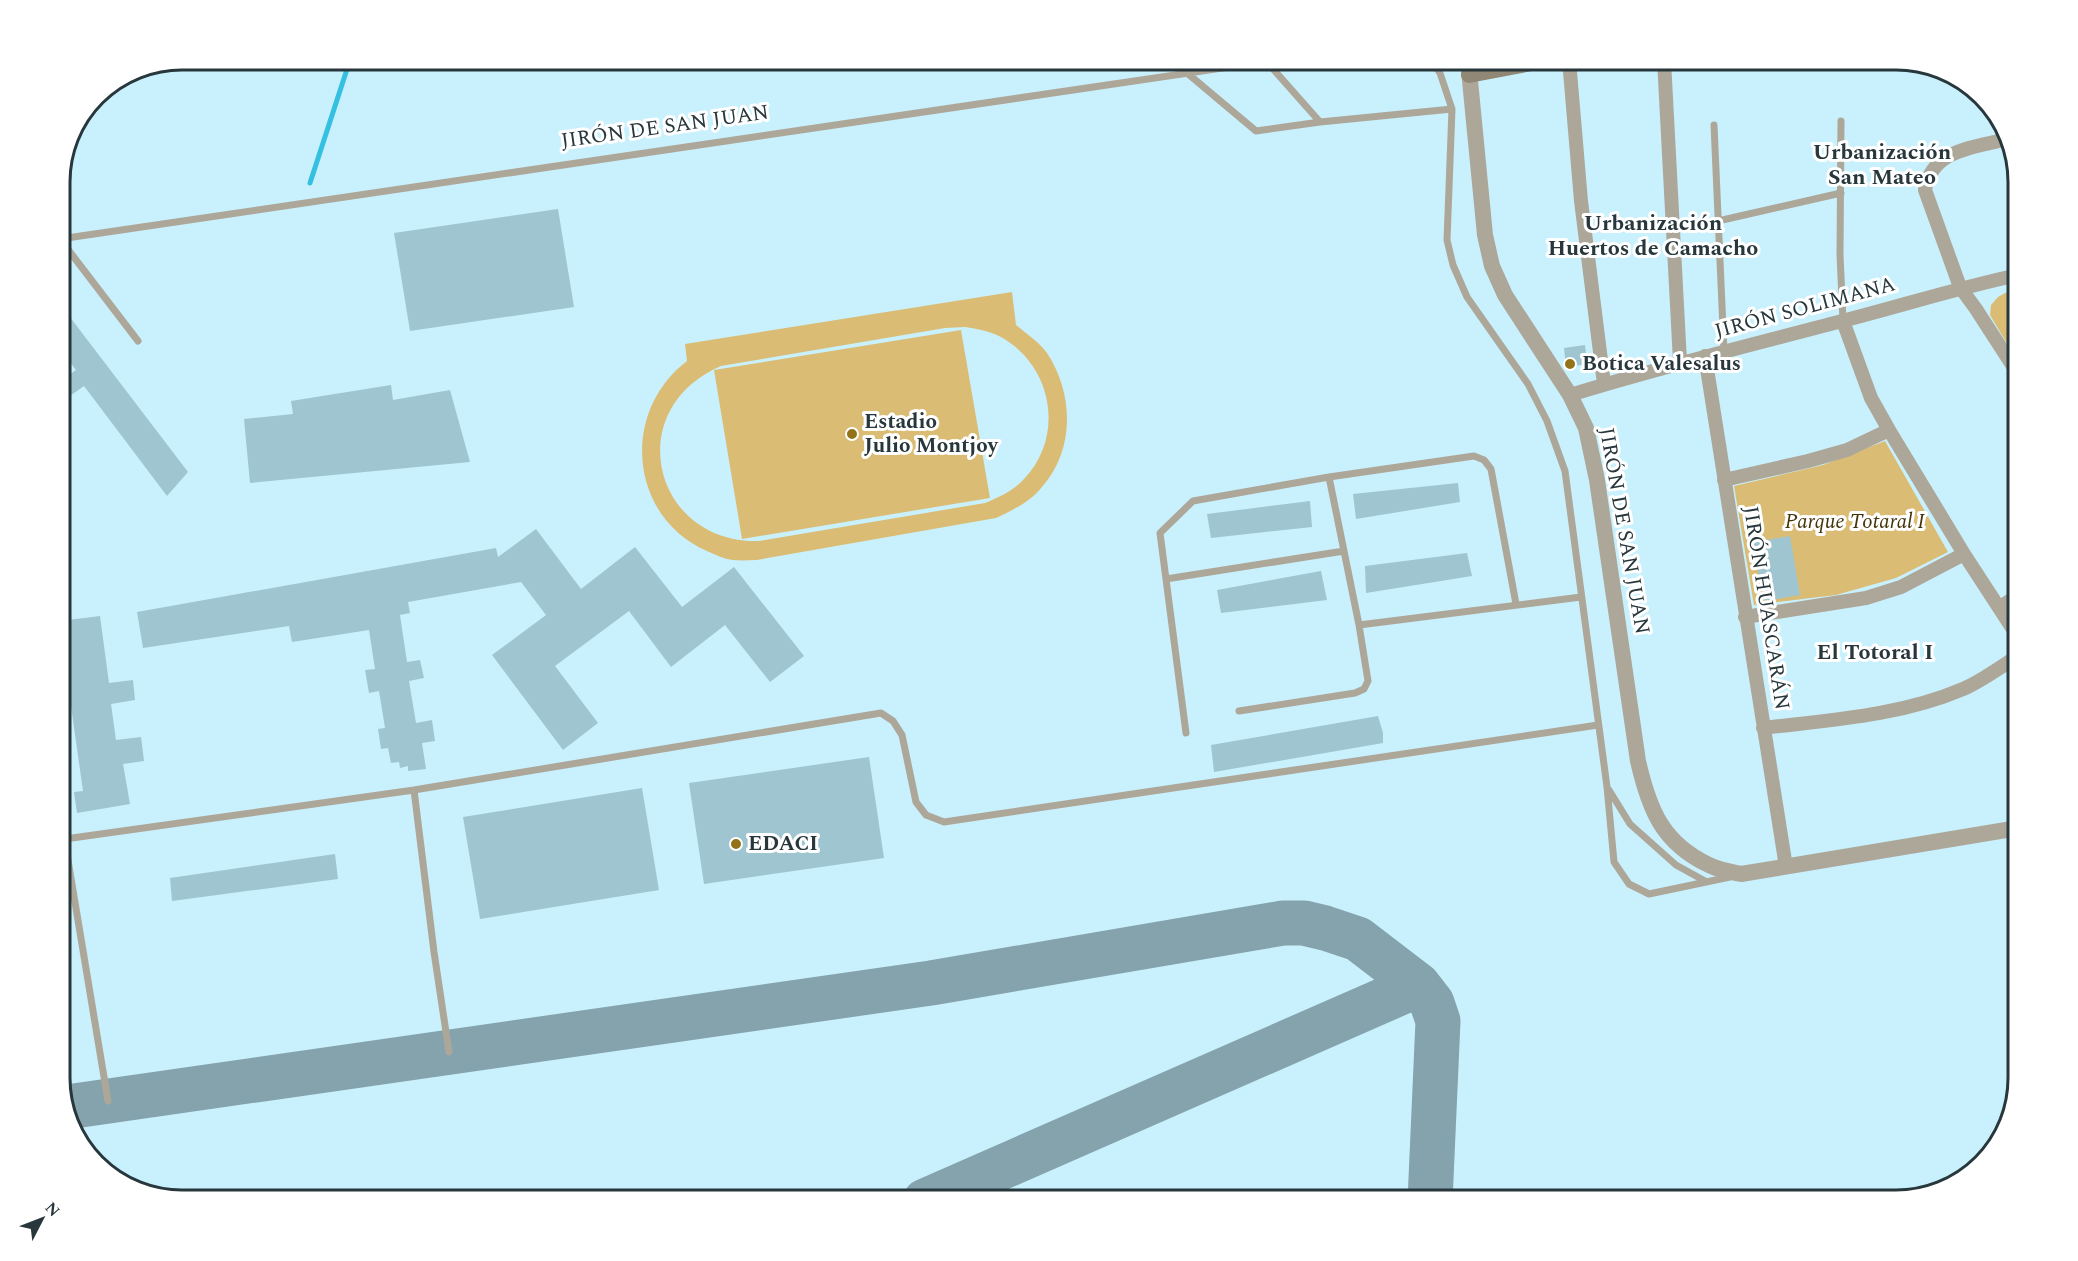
<svg xmlns="http://www.w3.org/2000/svg" width="2078" height="1261" font-family="Spectral,serif">
<style>
.green{fill:#dbbc74;fill-rule:evenodd}
.lines{fill:none;stroke-linecap:round;stroke-linejoin:round}
.stream{stroke:#34c0e1;stroke-width:5}
.taxiway{stroke:#85a3ac;stroke-width:45}
.building{fill:#9ec5d0}
.service{stroke:#ada79a;stroke-width:7}
.pedestrian{stroke:#ada79a;stroke-width:10}
.minor{stroke:#ada79a;stroke-width:14}
.tertiary{stroke:#ada79a;stroke-width:16}
.secondary{stroke:#908874;stroke-width:16}
.poi-dot{fill:#93731a;stroke:#fff;stroke-width:2}
.labels{text-anchor:middle;dominant-baseline:central;stroke-width:6;stroke-linejoin:round;paint-order:stroke}
.street-label{font-size:21px;fill:#27373c;stroke:#fff}
.poi-label{font-size:21px;font-weight:bold;fill:#27373c;stroke:#fff;text-anchor:start}
.park-label{font-size:21px;font-style:italic;fill:#433409;stroke:#fff}
.neighbourhood-label{font-size:22px;font-weight:bold;fill:#27373c;stroke:#fff}
.rim{fill:none;stroke:#27373c;stroke-width:3}
</style>
<rect width="100%" height="100%" fill="#c9f1fd"/>
<path class="green" d="M 1012,292 L 1016,325 C 1027,334 1039,342 1047,353 C 1074,394 1075,450 1042,487 C 1030,502 1013,510 996,518 L 757,560 C 749,560 741,561 733,560 C 724,559 716,555 707,551 C 629,517 620,412 687,361 L 685,344 ZM 965,327 C 977,329 990,331 1001,337 C 1053,366 1065,436 1024,479 C 1013,491 999,497 985,503 L 759,541 C 653,544 620,409 721,366 L 945,328 Z
M 2007,292 L 2015,292 L 2018,293 L 2018,362 L 1990,315 L 1991,305 L 1998,297 Z
M 961,330 L 990,498 L 742,539 L 714,370 Z
M 1885,441 L 1948,552 L 1896,578 L 1836,595 L 1754,605 L 1734,486 L 1823,465 Z"/>
<g class="lines">
<path class="stream" d="M 310,183 L 350,60"/>
<path class="taxiway" d="M 67,1107 L 931,983 L 1283,923 L 1304,923 L 1325,928 L 1358,939 L 1418,985 L 1432,1003 L 1438,1021 L 1430,1201
M 925,1201 L 1418,985"/>
</g>
<path class="building" d="M 558,209 L 574,307 L 410,331 L 394,233 Z
M 60,304 L 188,472 L 167,496 L 84,386 L 60,403 L 60,381 L 76,370 L 60,349 Z
M 1585,345 L 1587,364 L 1566,367 L 1564,348 Z
M 391,385 L 393,400 L 450,390 L 470,462 L 250,483 L 244,419 L 293,414 L 291,401 Z
M 1458,483 L 1460,502 L 1356,519 L 1353,494 Z
M 1310,501 L 1312,527 L 1211,538 L 1207,514 Z
M 536,529 L 581,589 L 635,547 L 682,607 L 734,567 L 804,656 L 770,682 L 725,625 L 671,667 L 629,611 L 555,666 L 598,723 L 563,750 L 492,655 L 546,615 L 521,582 L 408,602 L 410,613 L 400,615 L 407,662 L 420,660 L 424,678 L 409,681 L 416,723 L 432,720 L 435,741 L 422,743 L 426,769 L 408,771 L 408,766 L 400,768 L 399,762 L 391,763 L 388,748 L 381,749 L 378,729 L 385,728 L 379,691 L 369,693 L 365,670 L 375,669 L 369,630 L 292,642 L 289,626 L 143,648 L 137,612 L 496,548 L 498,557 Z
M 1790,536 L 1800,595 L 1765,601 L 1762,583 L 1760,584 L 1754,542 Z
M 1467,553 L 1472,576 L 1366,593 L 1365,566 Z
M 1321,571 L 1327,600 L 1221,613 L 1217,590 Z
M 100,616 L 109,683 L 133,680 L 135,700 L 111,704 L 116,740 L 141,737 L 144,761 L 123,764 L 130,804 L 77,813 L 74,792 L 83,791 L 66,671 L 60,672 L 60,621 Z
M 1378,716 L 1383,733 L 1383,743 L 1214,772 L 1211,745 Z
M 869,757 L 884,858 L 704,884 L 689,783 Z
M 642,788 L 659,890 L 480,919 L 463,817 Z
M 335,854 L 338,879 L 172,901 L 170,878 Z"/>
<g class="lines">
<path class="service" d="M 1431,60 L 1440,73 L 1452,109 L 1447,240 L 1453,265 L 1467,297 L 1528,384 L 1547,421 L 1565,471 L 1607,787 L 1614,862 L 1629,884 L 1649,894 L 1730,877
M 1266,61 L 1320,122 L 1452,109
M 1187,73 L 1256,131 L 1320,122
M 1841,121 L 1840,255 L 1843,321
M 1714,125 L 1724,351
M 1718,221 L 1841,193
M 60,239 L 1277,60
M 60,239 L 138,341
M 1329,477 L 1359,625 L 1581,597
M 1166,579 L 1344,551
M 1239,711 L 1355,693 L 1364,689 L 1368,681 L 1359,625
M 1186,733 L 1160,533 L 1193,501 L 1329,477 L 1474,456 L 1484,460 L 1491,469 L 1516,604
M 414,790 L 434,952 L 449,1052
M 1609,790 L 1630,824 L 1676,865 L 1705,881
M 60,812 L 108,1101
M 65,839 L 414,790 L 881,713 L 893,721 L 902,735 L 916,802 L 926,815 L 944,822 L 1598,725"/>
<path class="pedestrian" d="M 1998,606 L 2018,593"/>
<path class="minor" d="M 1569,60 L 1581,201 L 1604,384
M 1664,60 L 1680,362
M 2007,139 C 1973,148 1932,149 1925,190 L 1960,287 L 1976,309 L 2018,374
M 1843,321 L 1871,398 L 1889,430 L 1964,554 L 2018,637
M 1705,356 L 1786,867
M 1570,395 C 1660,367 1751,345 1842,321 C 1901,306 1957,288 2018,275
M 1724,480 L 1808,461 L 1847,450 L 1889,430
M 1745,617 L 1866,598 L 1901,587 L 1964,554
M 1763,728 C 1830,720 1900,716 1963,689 C 1982,681 2000,667 2018,656"/>
<path class="tertiary" d="M 1468,60 L 1485,235 L 1492,266 L 1505,295 L 1570,395 L 1586,428 L 1597,480 L 1638,761 C 1649,809 1662,843 1709,865 C 1719,870 1731,872 1741,874 L 2018,828"/>
<path class="secondary" d="M 1469,75 L 1547,60"/>
</g>
<g class="poi-dot">
<circle cx="1570" cy="364" r="6"/>
<circle cx="852" cy="434" r="6"/>
<circle cx="736" cy="844" r="6"/>
</g>
<g class="labels">
<g class="street-label">
<text transform="translate(665 127) rotate(-8)">JIRÓN DE SAN JUAN</text>
<text transform="translate(1805 308) rotate(-15)">JIRÓN SOLIMANA</text>
<text transform="translate(1624 531) rotate(80)">JIRÓN DE SAN JUAN</text>
<text transform="translate(1766 608) rotate(81)">JIRÓN HUASCARÁN</text>
</g>
<g class="poi-label">
<text x="1582" y="364">Botica Valesalus</text>
<text x="864" y="422">Estadio<tspan x="864" dy="24">Julio Montjoy</tspan></text>
<text x="748" y="844">EDACI</text>
</g>
<g class="park-label">
<text x="1855" y="522">Parque Totaral I</text>
</g>
<g class="neighbourhood-label">
<text x="1882" y="152">Urbanización<tspan x="1882" dy="25">San Mateo</tspan></text>
<text x="1653" y="223">Urbanización<tspan x="1653" dy="25">Huertos de Camacho</tspan></text>
<text x="1875" y="652">El Totoral I</text>
</g>
</g>
<path d="M0 0H2078V1261H0ZM182 70H1896A112 112 0 0 1 2008 182V1078A112 112 0 0 1 1896 1190H182A112 112 0 0 1 70 1078V182A112 112 0 0 1 182 70Z" fill="#fff" fill-rule="evenodd"/>
<path class="rim" d="M182 70H1896A112 112 0 0 1 2008 182V1078A112 112 0 0 1 1896 1190H182A112 112 0 0 1 70 1078V182A112 112 0 0 1 182 70Z"/>
<g transform="translate(42 1219) rotate(48)" stroke="#ffffff" stroke-width="4.5" paint-order="stroke">
<path d="M0-4.5L10 22L0 15L-10 22Z" fill="#27373c"/>
<text y="-9" font-size="16" font-weight="bold" text-anchor="middle" fill="#27373c">N</text>
</g>
</svg>
